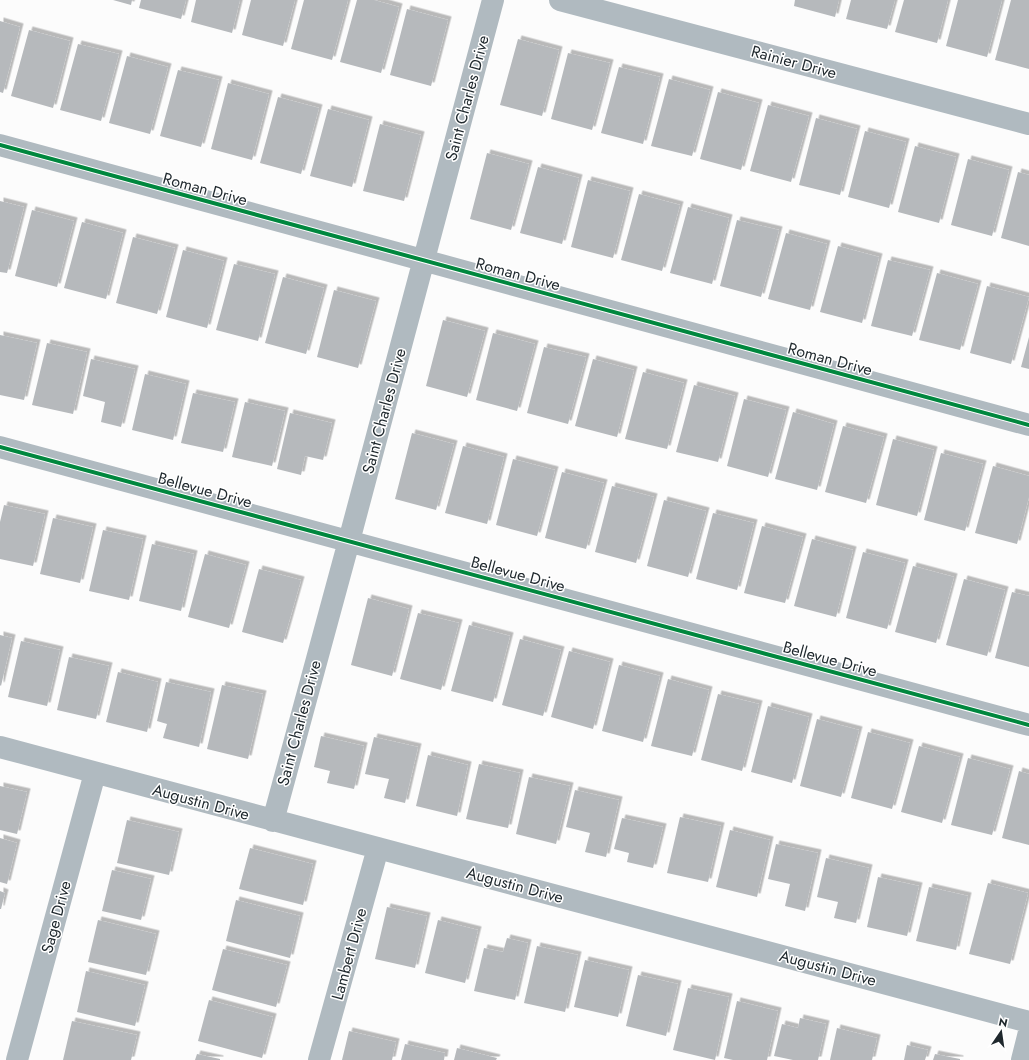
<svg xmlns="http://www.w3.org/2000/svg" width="1029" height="1060" font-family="Jost,sans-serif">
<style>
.building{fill:#b6b9bc;filter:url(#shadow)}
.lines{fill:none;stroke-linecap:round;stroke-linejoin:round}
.minor{stroke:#b0bac0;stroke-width:22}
.cycleway-casing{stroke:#fff;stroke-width:6}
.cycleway{stroke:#00873e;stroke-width:4}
.labels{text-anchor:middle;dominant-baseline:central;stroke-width:3;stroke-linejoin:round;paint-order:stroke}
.street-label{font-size:16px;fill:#1f282d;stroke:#fff}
</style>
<defs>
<filter id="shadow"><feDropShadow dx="3.5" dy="-3.5" stdDeviation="0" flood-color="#0004"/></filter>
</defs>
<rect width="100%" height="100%" fill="#fcfcfc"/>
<path class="building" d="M 113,0 L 132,0 L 131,5 Z
M 141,0 L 186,0 L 181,19 L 139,8 Z
M 196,0 L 240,0 L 232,33 L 191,22 Z
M 251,0 L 295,0 L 283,46 L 242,35 Z
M 304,0 L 348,0 L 332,60 L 291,49 Z
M 357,0 L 374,0 L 399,7 L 381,73 L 340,62 Z
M 795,0 L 839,0 L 835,17 L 794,6 Z
M 851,0 L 895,0 L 887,29 L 846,19 Z
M 904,0 L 948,0 L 937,43 L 895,32 Z
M 958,0 L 1002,0 L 987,57 L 946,46 Z
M 1011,0 L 1029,0 L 1029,69 L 995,60 Z
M 407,9 L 448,20 L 431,86 L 390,75 Z
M 0,21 L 20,27 L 3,93 L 0,92 Z
M 29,30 L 70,41 L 53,108 L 11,96 Z
M 518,39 L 559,50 L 542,116 L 500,105 Z
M 78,44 L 119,54 L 101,121 L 60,110 Z
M 568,53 L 610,63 L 592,130 L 551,119 Z
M 127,56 L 168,67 L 150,134 L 109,123 Z
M 619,67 L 660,77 L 643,144 L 601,133 Z
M 178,70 L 219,80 L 201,147 L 160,136 Z
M 669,79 L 710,90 L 692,156 L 651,146 Z
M 228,83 L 269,94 L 252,160 L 211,149 Z
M 718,92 L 759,103 L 741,170 L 700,159 Z
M 278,97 L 319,108 L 301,174 L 260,163 Z
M 768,105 L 809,116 L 791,182 L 750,171 Z
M 328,109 L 369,120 L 352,187 L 310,176 Z
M 816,118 L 857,129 L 840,195 L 799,185 Z
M 380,124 L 421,135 L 404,201 L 363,191 Z
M 865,131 L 906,142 L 889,208 L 848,197 Z
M 915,146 L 956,157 L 939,223 L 898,212 Z
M 487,153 L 529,164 L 511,230 L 470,219 Z
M 968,159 L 1009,170 L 992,236 L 951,225 Z
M 538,167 L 579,178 L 562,244 L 520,233 Z
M 1018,172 L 1029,175 L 1029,246 L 1001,238 Z
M 588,180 L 630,191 L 613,258 L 571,247 Z
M 639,194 L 680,205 L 662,271 L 621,260 Z
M 0,201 L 24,207 L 7,273 L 0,272 Z
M 688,207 L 729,218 L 712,284 L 670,273 Z
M 32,210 L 74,221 L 57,287 L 15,276 Z
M 737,220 L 779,230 L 761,297 L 720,286 Z
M 82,222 L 123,233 L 106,299 L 64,288 Z
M 786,233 L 827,244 L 810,310 L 768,299 Z
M 133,237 L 175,248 L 157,314 L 116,303 Z
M 838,246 L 879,257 L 862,323 L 820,312 Z
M 183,250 L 224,261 L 207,328 L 166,317 Z
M 888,260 L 930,270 L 912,336 L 871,326 Z
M 234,264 L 275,274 L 258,341 L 216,330 Z
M 937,273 L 978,284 L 960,350 L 919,340 Z
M 283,277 L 324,288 L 306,354 L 265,343 Z
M 987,286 L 1029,297 L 1011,364 L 970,353 Z
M 334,290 L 376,301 L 358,368 L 317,357 Z
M 443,320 L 485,331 L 467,397 L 426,386 Z
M 493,333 L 535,344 L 517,411 L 476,400 Z
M 0,335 L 37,343 L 24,400 L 0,395 Z
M 1029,337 L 1029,369 L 1021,367 Z
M 47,343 L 87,352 L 73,414 L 32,405 Z
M 544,347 L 586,357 L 568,424 L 527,413 Z
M 91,359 L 135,369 L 121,427 L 101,422 L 105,402 L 83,396 Z
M 593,359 L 634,370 L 617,437 L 575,426 Z
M 643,372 L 684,383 L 667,449 L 625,439 Z
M 145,374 L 186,384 L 173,440 L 132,430 Z
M 694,385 L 735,396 L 718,462 L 676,452 Z
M 193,393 L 235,402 L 223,452 L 181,443 Z
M 744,399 L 786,410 L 768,477 L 727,466 Z
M 245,402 L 285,411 L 272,466 L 232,457 Z
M 793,412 L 834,424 L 817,490 L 775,479 Z
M 290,413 L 332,423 L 323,460 L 305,456 L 301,475 L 277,469 Z
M 843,426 L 884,437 L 866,503 L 825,492 Z
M 412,433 L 454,444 L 436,510 L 395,499 Z
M 893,439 L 934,450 L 917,516 L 876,505 Z
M 463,446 L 504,457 L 487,524 L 445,513 Z
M 941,453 L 983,464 L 965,531 L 924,520 Z
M 513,459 L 555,470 L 537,536 L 496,525 Z
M 993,466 L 1029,476 L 1029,497 L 1017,544 L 975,533 Z
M 562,472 L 604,483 L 586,549 L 545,538 Z
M 612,486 L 654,497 L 636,563 L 595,552 Z
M 664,500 L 706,511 L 688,577 L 647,566 Z
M 4,505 L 45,514 L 33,566 L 0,559 L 0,522 Z
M 713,513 L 754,523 L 737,590 L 696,579 Z
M 53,518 L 93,527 L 80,583 L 40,574 Z
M 762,526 L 803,537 L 785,603 L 744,593 Z
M 103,530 L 143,539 L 129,600 L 89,591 Z
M 812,539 L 853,550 L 836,617 L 794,606 Z
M 152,544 L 194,554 L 181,611 L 139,601 Z
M 863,552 L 905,563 L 887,629 L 846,618 Z
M 205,554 L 246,565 L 229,628 L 188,617 Z
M 913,566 L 954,577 L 936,643 L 895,632 Z
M 259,569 L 301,580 L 283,643 L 242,632 Z
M 964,579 L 1005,590 L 987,656 L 946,645 Z
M 1012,592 L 1029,596 L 1029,667 L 995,658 Z
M 368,598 L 409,609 L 392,676 L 351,665 Z
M 418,613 L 459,623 L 441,690 L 400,679 Z
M 469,625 L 510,636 L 493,702 L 451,691 Z
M 0,635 L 12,638 L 1,686 L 0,685 Z
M 520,639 L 561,650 L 543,716 L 502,705 Z
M 21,641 L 60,650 L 47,706 L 8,697 Z
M 569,651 L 610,662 L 593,729 L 551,717 Z
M 69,657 L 109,666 L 96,719 L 57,710 Z
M 619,665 L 660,676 L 643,742 L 602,731 Z
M 118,672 L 158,682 L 147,732 L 106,722 Z
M 668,679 L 709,690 L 692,756 L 651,746 Z
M 166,682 L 211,692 L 199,747 L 163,738 L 167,724 L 157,721 Z
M 222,685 L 263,694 L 248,759 L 207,749 Z
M 718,694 L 759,704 L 742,771 L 701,760 Z
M 768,706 L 809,717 L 792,783 L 751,772 Z
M 817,719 L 859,730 L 841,797 L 800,786 Z
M 868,732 L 910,743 L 892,809 L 851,798 Z
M 321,736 L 364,746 L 354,789 L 327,783 L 330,771 L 314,767 Z
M 374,737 L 418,747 L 405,803 L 384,798 L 389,779 L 365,774 Z
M 919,746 L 960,757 L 942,823 L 901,812 Z
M 428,755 L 468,765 L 457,816 L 416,806 Z
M 968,758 L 1010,769 L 992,835 L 951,825 Z
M 479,764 L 520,773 L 508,828 L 466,819 Z
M 1019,771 L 1029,774 L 1029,845 L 1002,838 Z
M 529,777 L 570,786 L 556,844 L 516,834 Z
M 0,786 L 27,792 L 17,834 L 0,830 Z
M 575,790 L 619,800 L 606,857 L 585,852 L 590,833 L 566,827 Z
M 680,817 L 721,826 L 708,882 L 667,873 Z
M 622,818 L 663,827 L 653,868 L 627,862 L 629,853 L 614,849 Z
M 127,820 L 179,832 L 169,875 L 117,863 Z
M 730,830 L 770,840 L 757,897 L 716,887 Z
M 0,838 L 17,843 L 7,884 L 0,882 Z
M 776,844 L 818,853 L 805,911 L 785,906 L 790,884 L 768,879 Z
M 250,848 L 313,864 L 303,905 L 239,889 Z
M 826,858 L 869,868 L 856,923 L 834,918 L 838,902 L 817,897 Z
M 112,870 L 151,879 L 141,920 L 102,911 Z
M 878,877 L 919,886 L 907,936 L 867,927 Z
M 988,883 L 1028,893 L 1010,964 L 969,954 Z
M 929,887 L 968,896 L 956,950 L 916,941 Z
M 0,891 L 5,893 L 1,909 L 0,909 Z
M 236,900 L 300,916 L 290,958 L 226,941 Z
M 387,907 L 427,916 L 415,968 L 375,959 Z
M 98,920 L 156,934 L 146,975 L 88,962 Z
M 438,920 L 478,930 L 465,983 L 425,973 Z
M 507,938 L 528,943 L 515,1000 L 474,991 L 484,948 L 503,952 Z
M 537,946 L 578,955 L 565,1012 L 524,1003 Z
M 223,949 L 287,965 L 276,1007 L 212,990 Z
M 585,960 L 629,970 L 618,1017 L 574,1007 Z
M 86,971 L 145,985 L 135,1026 L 77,1012 Z
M 638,975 L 678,984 L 666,1036 L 626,1026 Z
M 688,988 L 729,997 L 715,1060 L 673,1050 Z
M 209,1000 L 273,1017 L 262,1058 L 198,1041 Z
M 737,1001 L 778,1011 L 767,1060 L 733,1060 L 724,1058 Z
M 800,1018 L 826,1024 L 818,1060 L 793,1060 L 774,1056 L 782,1024 L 798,1028 Z
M 72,1021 L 137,1035 L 131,1060 L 63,1060 Z
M 837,1028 L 877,1038 L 872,1060 L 830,1060 Z
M 349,1031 L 396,1042 L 392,1060 L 342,1060 Z
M 405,1044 L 445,1053 L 444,1060 L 401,1060 Z
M 907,1045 L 928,1050 L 925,1060 L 904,1060 Z
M 457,1048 L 497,1058 L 496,1060 L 454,1060 Z
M 197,1054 L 220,1059 L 220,1060 L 195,1060 Z
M 935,1054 L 960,1059 L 960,1060 L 933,1060 Z"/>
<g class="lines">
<path class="minor" d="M 560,0 L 1029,124
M 0,145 L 1029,425
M 0,447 L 1029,725
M 0,747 L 1029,1022
M 273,821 L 349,541 L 493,0
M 17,1060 L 95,773
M 319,1060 L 378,848
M 1022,1060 L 1029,1032"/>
<g class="cycleway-casing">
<path id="cycleway" d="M 0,145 L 1029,425
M 0,447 L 1029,725"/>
</g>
<use href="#cycleway" class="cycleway"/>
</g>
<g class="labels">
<g class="street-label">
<text transform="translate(794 62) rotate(15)">Rainier Drive</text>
<text transform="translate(467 98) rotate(-75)">Saint Charles Drive</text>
<text transform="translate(205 189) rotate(15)">Roman Drive</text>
<text transform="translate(518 274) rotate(15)">Roman Drive</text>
<text transform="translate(830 359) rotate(15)">Roman Drive</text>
<text transform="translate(384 411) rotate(-75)">Saint Charles Drive</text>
<text transform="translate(205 490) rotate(15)">Bellevue Drive</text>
<text transform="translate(518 574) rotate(15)">Bellevue Drive</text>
<text transform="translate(830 659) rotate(15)">Bellevue Drive</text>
<text transform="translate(299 723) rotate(-75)">Saint Charles Drive</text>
<text transform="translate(201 802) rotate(15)">Augustin Drive</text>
<text transform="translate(515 885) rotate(15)">Augustin Drive</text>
<text transform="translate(56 917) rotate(-75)">Sage Drive</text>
<text transform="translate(349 954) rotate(-75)">Lambert Drive</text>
<text transform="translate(828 968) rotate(15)">Augustin Drive</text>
</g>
</g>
<g transform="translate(1001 1032) rotate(13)" stroke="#ffffff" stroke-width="3" paint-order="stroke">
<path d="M0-3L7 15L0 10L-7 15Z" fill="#1f282d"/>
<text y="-6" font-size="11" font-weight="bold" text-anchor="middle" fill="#1f282d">N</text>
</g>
</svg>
